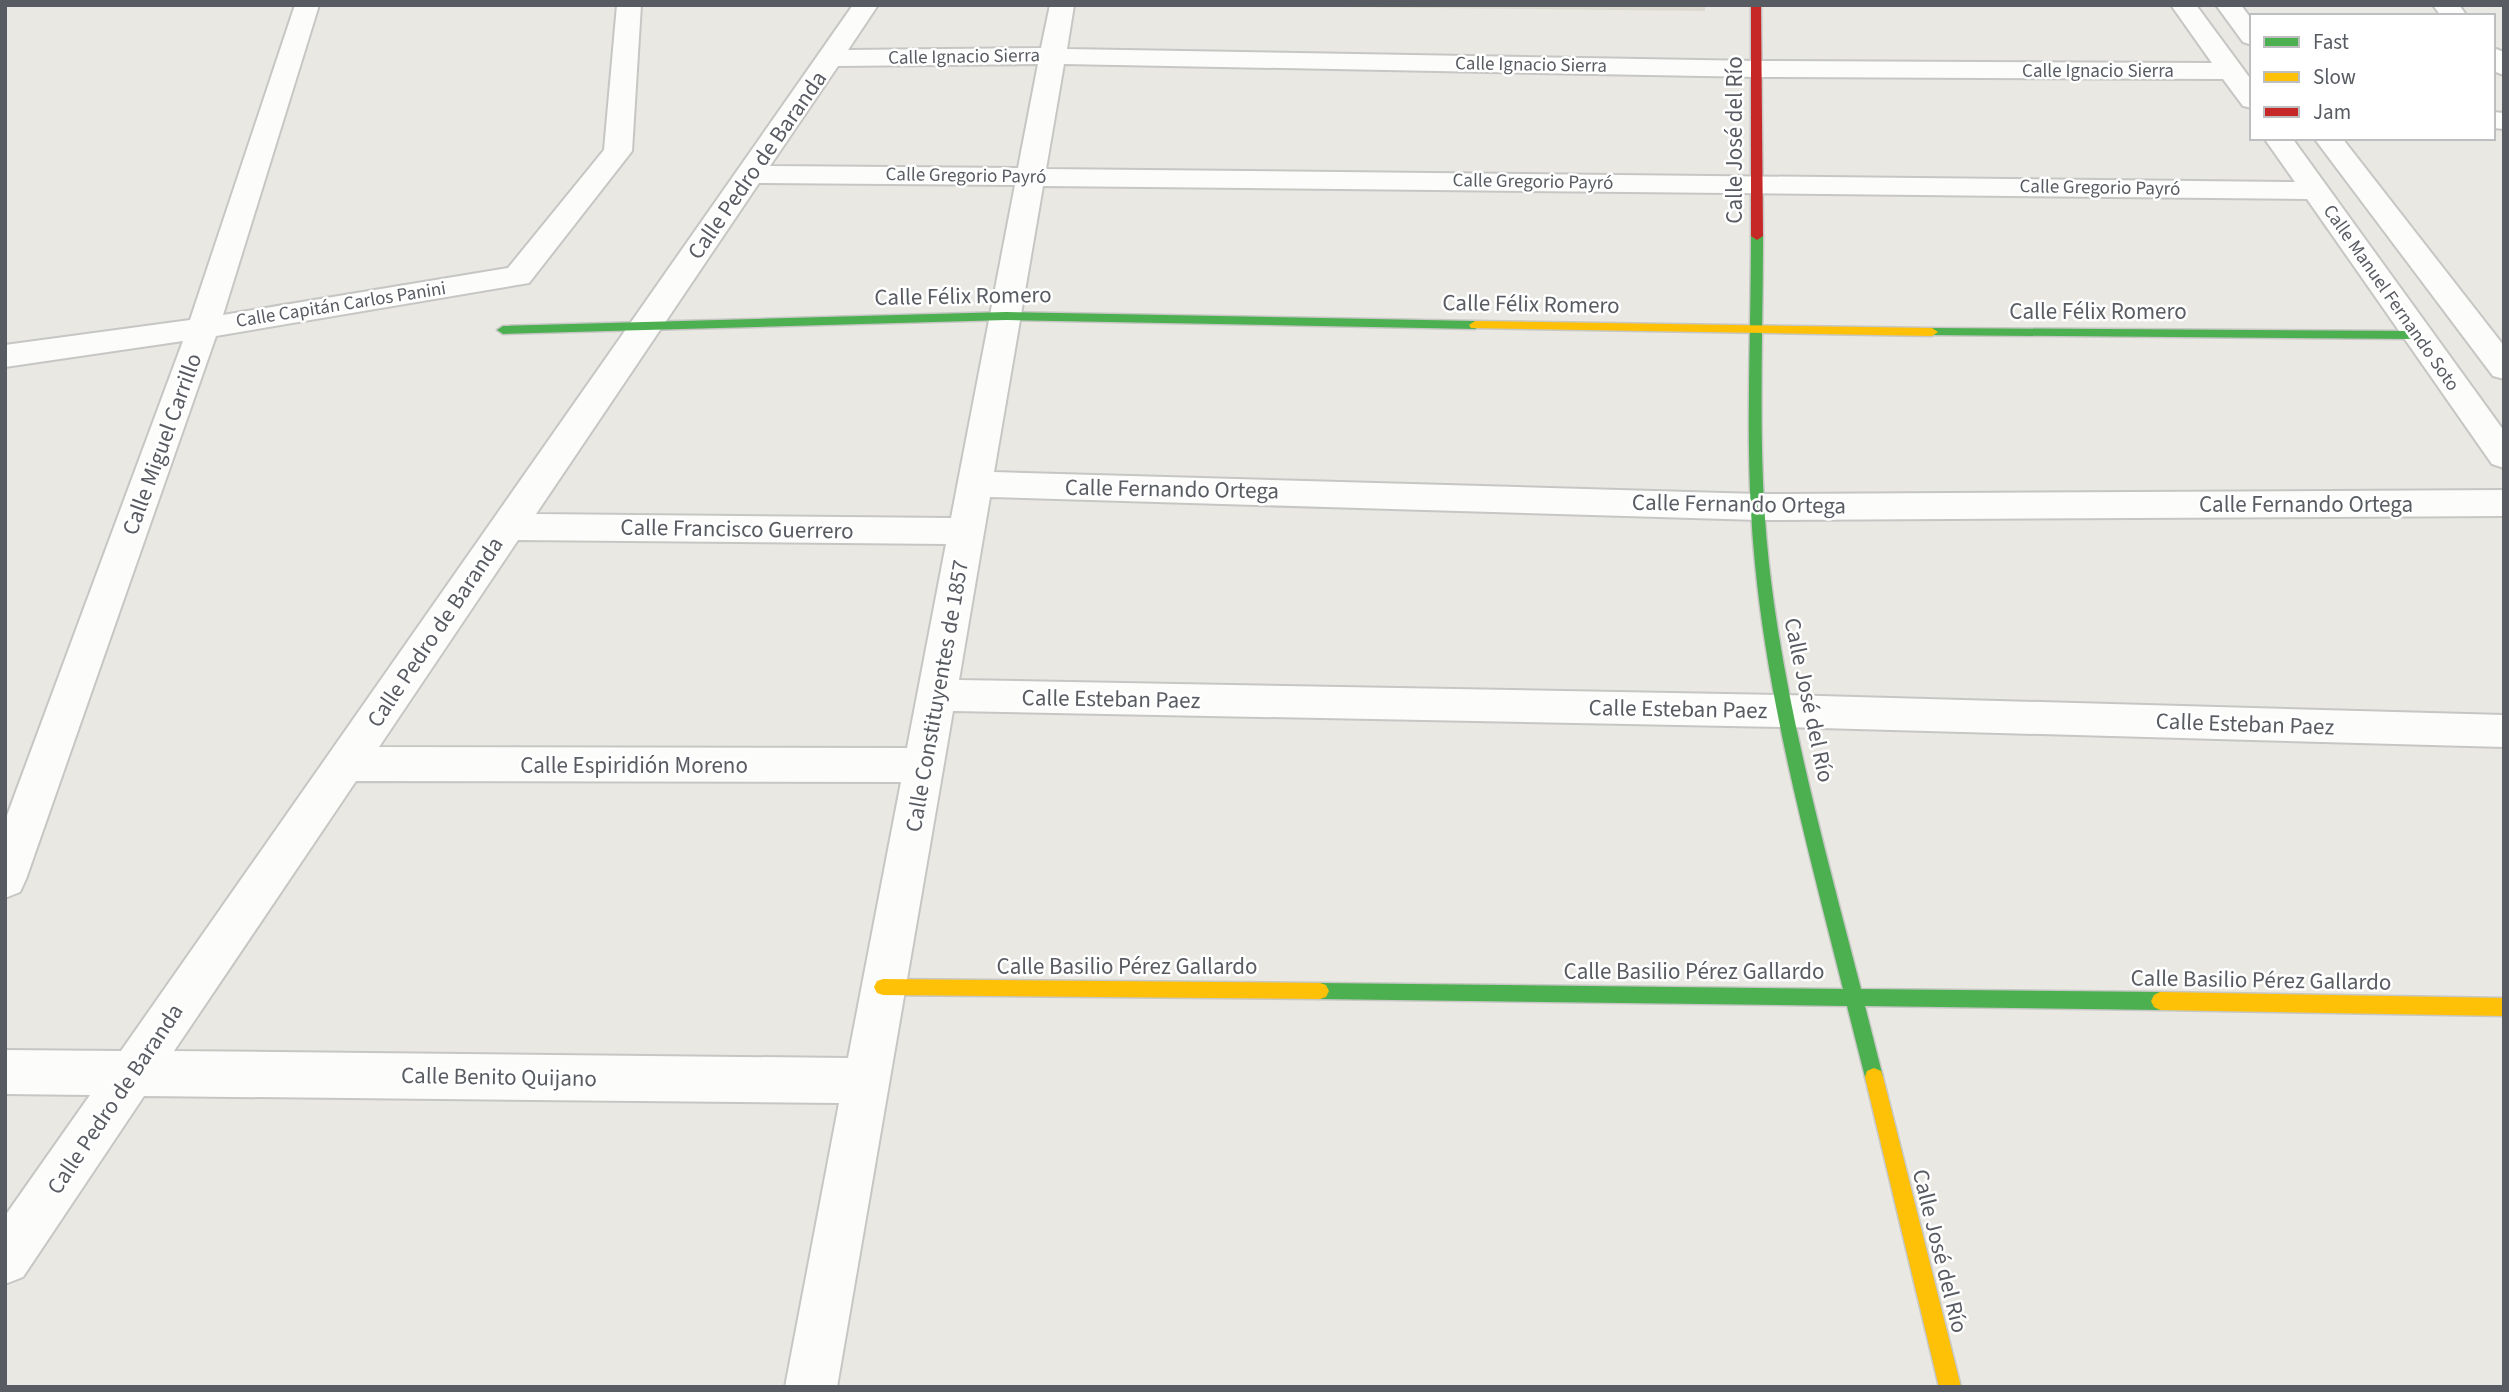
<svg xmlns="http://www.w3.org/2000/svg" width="2509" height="1392" font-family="'Source Sans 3',sans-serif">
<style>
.education{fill:#dcd9d1}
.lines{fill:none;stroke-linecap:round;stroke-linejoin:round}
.street-casing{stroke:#c6c6c5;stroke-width:4}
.fast-casing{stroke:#c7c7c6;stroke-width:3}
.slow-casing{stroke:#c7c7c6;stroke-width:3}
.jam-casing{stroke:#c7c7c6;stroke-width:3}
.street{fill:#fcfcfb;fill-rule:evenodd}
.fast{fill:#4caf50;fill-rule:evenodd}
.slow{fill:#ffc107;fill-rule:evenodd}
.jam{fill:#c62828;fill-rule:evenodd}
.labels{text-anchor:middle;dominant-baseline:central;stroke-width:5;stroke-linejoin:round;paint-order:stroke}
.far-street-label{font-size:19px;fill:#585c62;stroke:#fff}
.street-label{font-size:23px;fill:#585c62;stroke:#fff}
</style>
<rect width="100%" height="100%" fill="#eae8e2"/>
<path class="education" d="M 1148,5 L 1705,5 L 1705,11 Z"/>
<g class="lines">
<g class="street-casing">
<path id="street" d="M 295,5 L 319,5 L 223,315 L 508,268 L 604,150 L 617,5 L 641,5 L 632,151 L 529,283 L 216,336 L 26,879 L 20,892 L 5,898 L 5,821 L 183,341 L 5,367 L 5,345 L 190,320 Z
M 853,5 L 878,5 L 848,50 L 1041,48 L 1050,5 L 1074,5 L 1067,49 L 1757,61 L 2212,63 L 2171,5 L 2196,5 L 2252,81 L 2252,108 L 2243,106 L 2223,79 L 1757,77 L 1064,64 L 1046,169 L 2295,182 L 2264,138 L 2292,138 L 2504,431 L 2504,468 L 2492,464 L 2307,199 L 1043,186 L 994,472 L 1759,494 L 2504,490 L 2504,516 L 1759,520 L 990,497 L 959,680 L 1785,695 L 2504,715 L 2504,747 L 1785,727 L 953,711 L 837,1387 L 785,1387 L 839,1103 L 144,1096 L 23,1277 L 5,1284 L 5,1216 L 90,1095 L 5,1094 L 5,1050 L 121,1051 ZM 1038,64 L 1018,168 L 770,166 L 838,66 ZM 759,183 L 1015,185 L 951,518 L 536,514 ZM 518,540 L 946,544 L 907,748 L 379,747 ZM 356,781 L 901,782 L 848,1058 L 174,1051 Z
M 2216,5 L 2241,5 L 2252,20 L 2252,45 L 2243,42 Z
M 2433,5 L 2459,5 L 2467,16 L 2441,16 Z
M 2493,48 L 2504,52 L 2504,75 L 2493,71 Z
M 2493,112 L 2504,113 L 2504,129 L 2493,128 Z
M 2314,138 L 2342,138 L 2504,346 L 2504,379 L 2493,376 Z"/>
</g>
<g class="fast-casing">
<path id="fast" d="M 1757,232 L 1763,236 C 1763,345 1757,456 1769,564 C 1785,708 1825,849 1861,989 L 2160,992 L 2166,995 L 2169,1001 L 2166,1007 L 2160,1010 L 1865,1006 L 1883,1077 L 1881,1083 L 1874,1086 L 1867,1083 L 1865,1077 L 1847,1006 L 1320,999 L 1314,997 L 1311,991 L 1314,985 L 1320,983 L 1843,989 C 1808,849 1769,708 1755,564 C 1744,455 1751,345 1751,236 Z
M 1006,312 L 1475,321 L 1481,325 L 1475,329 L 1006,320 L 503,334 L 497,330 L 503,326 Z
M 1932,328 L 2416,331 L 2422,335 L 2416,339 L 1927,335 L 1926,332 Z"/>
</g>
<g class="slow-casing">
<path id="slow" d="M 1475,321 L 1932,328 L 1938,332 L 1932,336 L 1471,328 L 1469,325 Z
M 883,979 L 1320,983 L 1326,985 L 1329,991 L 1326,997 L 1320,999 L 883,995 L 877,993 L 874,987 L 877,981 Z
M 2160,992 L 2504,998 L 2504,1016 L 2160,1010 L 2154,1007 L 2151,1001 L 2154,995 Z
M 1874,1068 L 1881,1071 L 1883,1077 L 1961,1387 L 1939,1387 L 1865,1077 L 1867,1071 Z"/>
</g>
<g class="jam-casing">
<path id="jam" d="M 1751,5 L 1761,5 L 1763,236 L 1757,240 L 1751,236 Z"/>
</g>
<use href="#street" class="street"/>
<use href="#fast" class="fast"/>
<use href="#slow" class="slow"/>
<use href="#jam" class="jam"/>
</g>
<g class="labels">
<g class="far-street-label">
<text transform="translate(964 57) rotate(-1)">Calle Ignacio Sierra</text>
<text transform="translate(1531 65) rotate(1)">Calle Ignacio Sierra</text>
<text x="2098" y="71">Calle Ignacio Sierra</text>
<text transform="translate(966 176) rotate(1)">Calle Gregorio Payró</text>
<text transform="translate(1533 182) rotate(1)">Calle Gregorio Payró</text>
<text transform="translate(2100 188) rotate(1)">Calle Gregorio Payró</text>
<text transform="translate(2391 298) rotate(55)">Calle Manuel Fernando Soto</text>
<text transform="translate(341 305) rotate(-9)">Calle Capitán Carlos Panini</text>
</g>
<g class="street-label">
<text transform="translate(1734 140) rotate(-90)">Calle José del Río</text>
<text transform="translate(757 165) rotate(-55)">Calle Pedro de Baranda</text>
<text transform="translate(963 296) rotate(-1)">Calle Félix Romero</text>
<text transform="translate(1531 304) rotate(1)">Calle Félix Romero</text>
<text x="2098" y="311">Calle Félix Romero</text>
<text transform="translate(162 444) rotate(-70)">Calle Miguel Carrillo</text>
<text transform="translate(1172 489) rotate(1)">Calle Fernando Ortega</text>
<text transform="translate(1739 504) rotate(1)">Calle Fernando Ortega</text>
<text x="2306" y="504">Calle Fernando Ortega</text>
<text transform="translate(737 529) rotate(1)">Calle Francisco Guerrero</text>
<text transform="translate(435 632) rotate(-56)">Calle Pedro de Baranda</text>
<text transform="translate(937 696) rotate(-80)">Calle Constituyentes de 1857</text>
<text transform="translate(1111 699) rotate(1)">Calle Esteban Paez</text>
<text transform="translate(1809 700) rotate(78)">Calle José del Río</text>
<text transform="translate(1678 709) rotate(1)">Calle Esteban Paez</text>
<text transform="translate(2245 724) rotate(2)">Calle Esteban Paez</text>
<text x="634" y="765">Calle Espiridión Moreno</text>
<text x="1127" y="966">Calle Basilio Pérez Gallardo</text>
<text x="1694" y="971">Calle Basilio Pérez Gallardo</text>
<text transform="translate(2261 980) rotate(1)">Calle Basilio Pérez Gallardo</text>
<text transform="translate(499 1077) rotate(1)">Calle Benito Quijano</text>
<text transform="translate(115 1099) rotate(-56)">Calle Pedro de Baranda</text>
<text transform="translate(1940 1251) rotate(76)">Calle José del Río</text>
</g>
</g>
<rect width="2509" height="1392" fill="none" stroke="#585c62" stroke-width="14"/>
<rect x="2250" y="14" width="245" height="126" fill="#ffffff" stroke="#bcbec0" stroke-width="2"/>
<rect x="2264" y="37" width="35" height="10" fill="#4caf50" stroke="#bcbec0" stroke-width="2"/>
<text x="2313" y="49" font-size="21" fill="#585c62">Fast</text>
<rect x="2264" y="72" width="35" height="10" fill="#ffc107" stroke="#bcbec0" stroke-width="2"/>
<text x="2313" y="84" font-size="21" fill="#585c62">Slow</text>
<rect x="2264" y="107" width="35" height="10" fill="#c62828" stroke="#bcbec0" stroke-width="2"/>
<text x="2313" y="119" font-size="21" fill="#585c62">Jam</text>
</svg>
